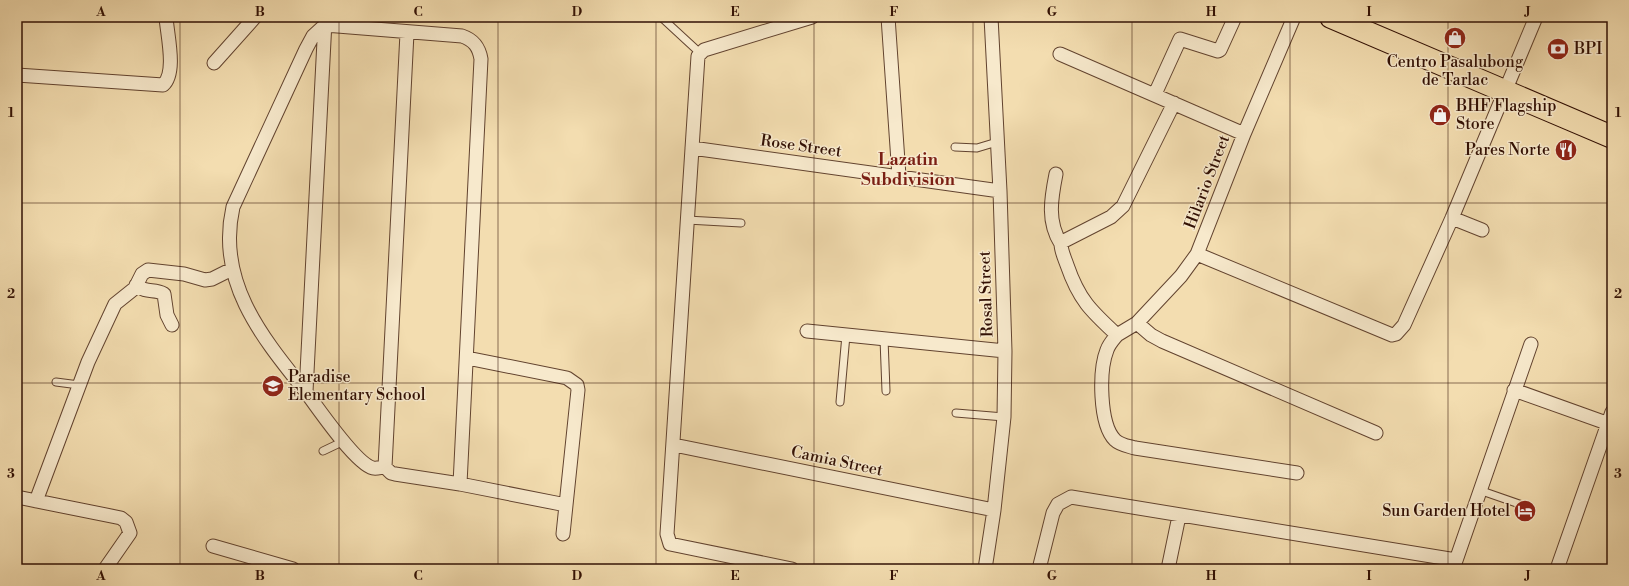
<svg xmlns="http://www.w3.org/2000/svg" width="1629" height="586" font-family="'Libre Bodoni',serif">
<style>
.lines{fill:none;stroke-linecap:round;stroke-linejoin:round}
.service-casing{stroke:#62432f;stroke-width:9}
.minor-casing{stroke:#62432f;stroke-width:15}
.trunk-casing{stroke:#321004;stroke-width:24}
.service{stroke:#f7e9cc;stroke-width:7}
.minor{stroke:#f7e9cc;stroke-width:13}
.trunk{stroke:#f3ddb0;stroke-width:22}
.grid{fill:none;stroke:#321004;stroke-width:1;stroke-opacity:0.55}
.labels{text-anchor:middle;dominant-baseline:central;stroke-width:3;stroke-linejoin:round;paint-order:stroke}
.poi-label{font-size:16px;fill:#321004;stroke:#f7e9cc;text-anchor:start}
.street-label{font-size:16px;fill:#321004;stroke:#f7e9cc}
.neighbourhood-label{font-size:17px;font-weight:bold;fill:#7a1f14;stroke:#f7e9cc}
.neatline{fill:none;stroke:#321004;stroke-width:1.5}
.grid-label{font-size:13px;text-anchor:middle;font-weight:bold;fill:#321004}
</style>
<rect width="100%" height="100%" fill="#f3ddb0"/>
<filter id="stains"><feTurbulence type="fractalNoise" baseFrequency=".005" numOctaves="4"/><feColorMatrix values="0 0 0 0 .2 0 0 0 0 .09 0 0 0 0 .02 0 0 0 .5 -.17"/></filter>
<radialGradient id="worn" r=".72"><stop offset=".6" stop-color="#630" stop-opacity="0"/><stop offset="1" stop-color="#630" stop-opacity=".3"/></radialGradient>
<g class="lines">
<g class="service-casing">
<path id="service" d="M 661,17 L 700,53
M 955,147 L 977,148 L 997,142
M 687,220 L 741,223
M 884,339 L 886,391
M 56,382 L 79,385
M 840,402 L 846,335
M 956,413 L 1004,417
M 323,451 L 344,441
M 1479,490 L 1525,506"/>
</g>
<g class="minor-casing">
<path id="minor" d="M 888,17 L 899,176
M 325,21 L 306,392 C 317,407 356,464 373,468 C 377,469 381,467 385,467
M 407,33 L 385,467 L 391,473 L 395,474 L 460,484 L 566,505
M 1060,54 L 1244,134
M 214,63 L 255,17
M 17,75 L 163,85 C 177,73 167,34 166,17
M 1155,94 L 1180,39 L 1218,51 L 1220,50 L 1235,17
M 1174,103 L 1123,206 L 1111,217 L 1062,242 L 1061,244 C 1061,251 1065,259 1067,265 C 1079,300 1091,311 1117,335 C 1113,340 1109,344 1107,350 C 1099,370 1099,424 1115,440 C 1120,445 1128,446 1135,448 L 1297,473
M 692,148 L 1000,191
M 1056,174 C 1051,199 1047,222 1061,244
M 1452,218 L 1482,230
M 1197,254 L 1392,335 L 1396,334 L 1404,325 L 1452,218 L 1536,17
M 136,285 C 147,294 154,288 164,294 L 167,315 L 172,325
M 1137,323 L 1151,335 L 1162,341 L 1376,433
M 807,331 L 1005,351
M 1117,335 L 1137,323 L 1181,276 L 1197,254 L 1244,134 L 1294,17
M 467,358 L 567,378 L 577,385 L 578,390 L 563,534
M 1514,390 L 1612,425
M 306,392 C 262,337 216,282 233,207 L 306,49 L 313,36 L 325,25 L 462,36 C 474,40 479,47 481,59 L 460,484
M 674,445 L 994,510
M 17,497 L 121,518 L 126,522 L 130,533 L 105,569
M 36,501 L 88,362 L 115,304 L 135,288 L 142,274 L 148,270 L 184,274 L 205,280 L 212,279 L 232,269
M 213,546 L 293,569
M 792,569 L 670,544 L 667,534 L 698,56 L 704,50 L 812,17
M 985,569 L 994,510 L 1004,417 L 1005,351 L 1000,191 L 991,17
M 1039,569 L 1053,513 L 1058,504 L 1071,497 L 1456,560
M 1168,569 L 1179,516
M 1453,569 L 1531,344
M 1557,569 L 1612,412"/>
</g>
<g class="trunk-casing">
<path id="trunk" d="M 1331,17 L 1612,137"/>
</g>
<use href="#service" class="service"/>
<use href="#minor" class="minor"/>
<use href="#trunk" class="trunk"/>
</g>
<path class="grid" d="M 180,17 L 180,569M 339,17 L 339,569M 498,17 L 498,569M 656,17 L 656,569M 814,17 L 814,569M 973,17 L 973,569M 1132,17 L 1132,569M 1290,17 L 1290,569M 1448,17 L 1448,569M 17,203 L 1612,203M 17,383 L 1612,383"/>
<defs>
<g id="shop-disc" transform="scale(1.15)"><circle r="9.5" fill="#8f2418" stroke="#f7e9cc"/><path d="M-5-2.5h2.3a2.7 3.5 0 0 1 5.4 0H5L5.5 6h-11ZM-1.5-2.5h3a1.5 2.3 0 0 0-3 0Z" fill="#fff"/></g>
<g id="bank-disc" transform="scale(1.15)"><circle r="9.5" fill="#8f2418" stroke="#f7e9cc"/><path d="M-6-4H6V4H-6ZM0-2.3a2.3 2.3 0 1 0 0 4.6a2.3 2.3 0 1 0 0-4.6Z" fill="#fff"/></g>
<g id="restaurant-disc" transform="scale(1.15)"><circle r="9.5" fill="#8f2418" stroke="#f7e9cc"/><path d="M-5-6h1v4h1v-4h1v4h1v-4h1v5L-1.5 .5V6h-2V.5L-5-1ZM5-6V6H3V1.5H1.5Q1.5-4 5-6Z" fill="#fff"/></g>
<g id="school-disc" transform="scale(1.15)"><circle r="9.5" fill="#8f2418" stroke="#f7e9cc"/><path d="M0-5L7-2L0 1L-7-2ZM-4 1L0 2.5L4 1V4Q0 6-4 4Z" fill="#fff"/></g>
<g id="hotel-disc" transform="scale(1.15)"><circle r="9.5" fill="#8f2418" stroke="#f7e9cc"/><path d="M-6-4.5h1.5V1H6V5H4.5V3h-9V5H-6ZM-4 0a1.8 1.8 0 1 1 3.6 0ZM.5 0V-2.5h3Q6-2.5 6 0Z" fill="#fff"/></g>
</defs>
<g fill-rule="evenodd">
<use href="#shop-disc" x="1455" y="38"/>
<use href="#bank-disc" x="1558" y="49"/>
<use href="#shop-disc" x="1440" y="115"/>
<use href="#restaurant-disc" x="1566" y="150"/>
<use href="#school-disc" x="273" y="386"/>
<use href="#hotel-disc" x="1525" y="511"/>
</g>
<g class="labels">
<g class="poi-label">
<text x="1574" y="49">BPI</text>
<text x="1455" y="62" text-anchor="middle">Centro Pasalubong<tspan x="1455" dy="18">de Tarlac</tspan></text>
<text x="1456" y="106">BHF Flagship<tspan x="1456" dy="18">Store</tspan></text>
<text x="1550" y="150" text-anchor="end">Pares Norte</text>
<text x="288" y="377">Paradise<tspan x="288" dy="18">Elementary School</tspan></text>
<text x="1510" y="511" text-anchor="end">Sun Garden Hotel</text>
</g>
<g class="street-label">
<text transform="translate(801 146) rotate(8)">Rose Street</text>
<text transform="translate(1207 182) rotate(-69)">Hilario Street</text>
<text transform="translate(986 294) rotate(-92)">Rosal Street</text>
<text transform="translate(837 461) rotate(12)">Camia Street</text>
</g>
<g class="neighbourhood-label">
<text x="908" y="160">Lazatin<tspan x="908" dy="20">Subdivision</tspan></text>
</g>
</g>
<rect width="1629" height="586" fill="none" stroke="#f3ddb0" stroke-width="44"/>
<rect x="22" y="22" width="1585" height="542" class="neatline"/>
<g class="grid-label">
<text x="101" y="16">A</text>
<text x="260" y="16">B</text>
<text x="418" y="16">C</text>
<text x="577" y="16">D</text>
<text x="735" y="16">E</text>
<text x="894" y="16">F</text>
<text x="1052" y="16">G</text>
<text x="1211" y="16">H</text>
<text x="1369" y="16">I</text>
<text x="1528" y="16">J</text>
<text x="11" y="117">1</text>
<text x="1618" y="117">1</text>
<text x="11" y="298">2</text>
<text x="1618" y="298">2</text>
<text x="11" y="478">3</text>
<text x="1618" y="478">3</text>
<text x="101" y="580">A</text>
<text x="260" y="580">B</text>
<text x="418" y="580">C</text>
<text x="577" y="580">D</text>
<text x="735" y="580">E</text>
<text x="894" y="580">F</text>
<text x="1052" y="580">G</text>
<text x="1211" y="580">H</text>
<text x="1369" y="580">I</text>
<text x="1528" y="580">J</text>
</g>
<rect width="100%" height="100%" filter="url(#stains)"/>
<rect width="100%" height="100%" fill="url(#worn)"/>
</svg>
